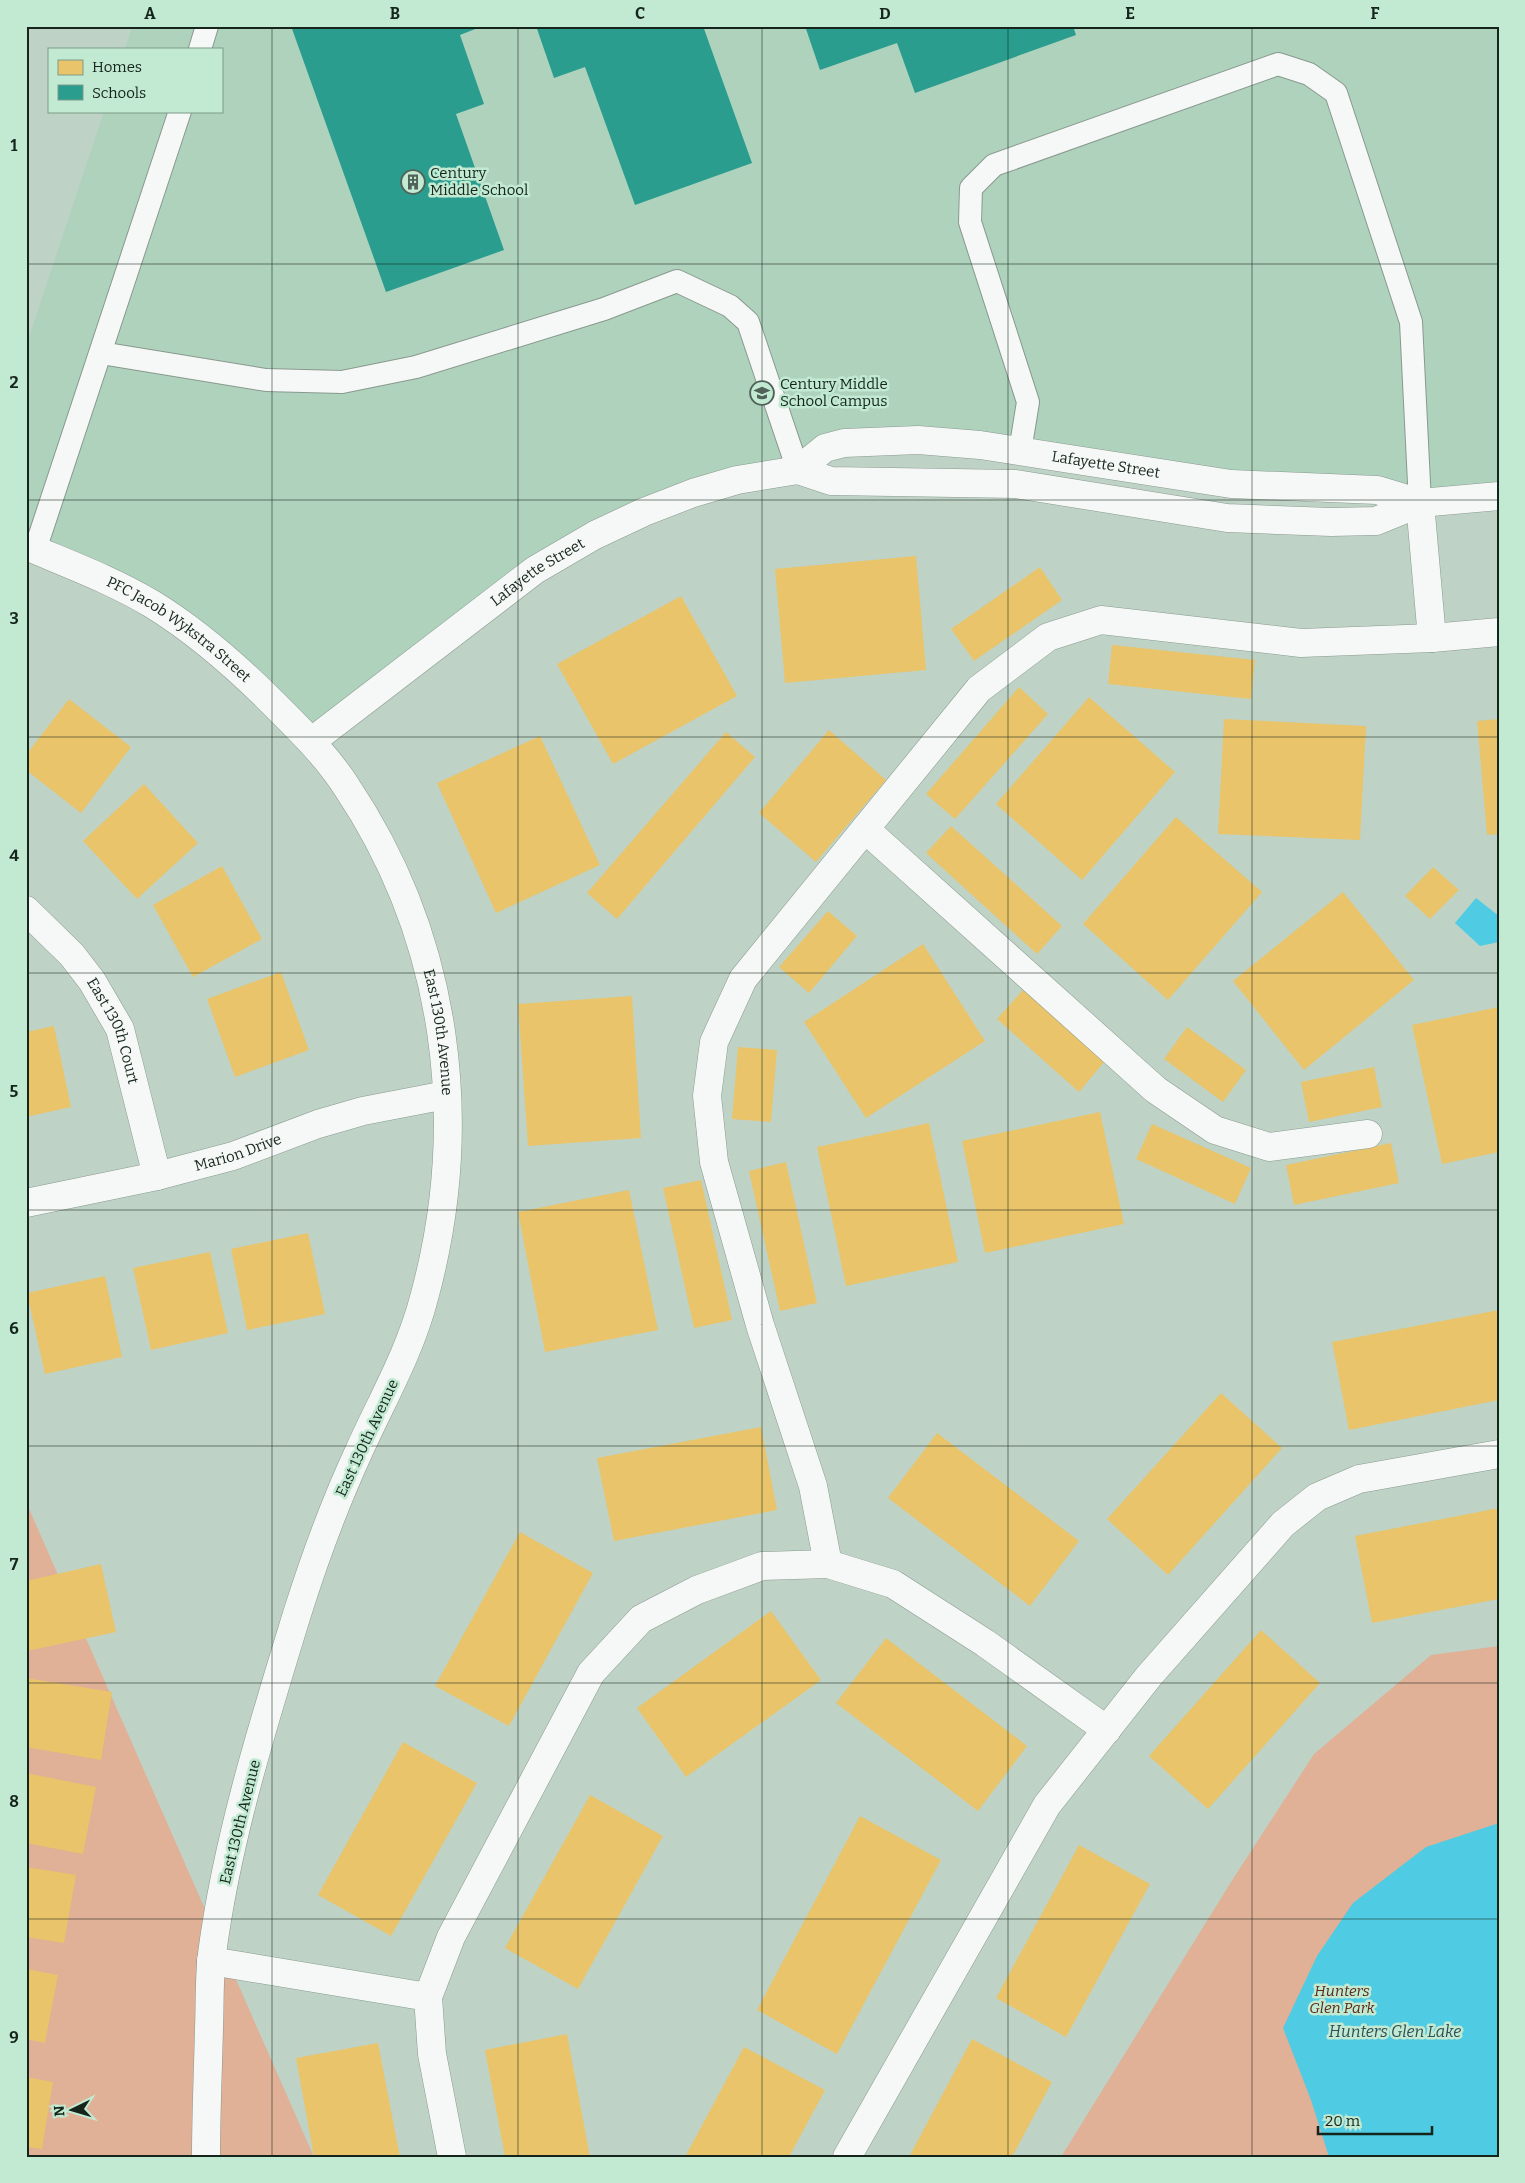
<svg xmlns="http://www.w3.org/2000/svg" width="1525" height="2183" font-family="Bitter,serif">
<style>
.built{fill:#afd2bd}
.green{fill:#e0b097}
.water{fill:#4fcce3}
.homes{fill:#e9c46a}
.schools{fill:#2a9d8f}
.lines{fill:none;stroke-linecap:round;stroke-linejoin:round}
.lane-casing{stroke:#89998f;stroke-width:24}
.street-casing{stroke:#89998f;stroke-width:29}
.secondary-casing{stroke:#89998f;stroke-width:29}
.lane{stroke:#f5f8f6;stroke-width:22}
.street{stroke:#f5f8f6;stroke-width:28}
.secondary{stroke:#f5f8f6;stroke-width:28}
.grid{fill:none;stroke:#16251c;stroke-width:1;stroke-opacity:0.55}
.labels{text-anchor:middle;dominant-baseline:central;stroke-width:5;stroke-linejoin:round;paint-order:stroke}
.poi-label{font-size:15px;fill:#16251c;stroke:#c2ead2;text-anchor:start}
.street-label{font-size:15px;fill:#16251c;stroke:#c2ead2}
.park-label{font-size:15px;font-style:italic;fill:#5b2918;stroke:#c2ead2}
.water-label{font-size:16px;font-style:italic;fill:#2f4e57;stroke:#c2ead2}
.neatline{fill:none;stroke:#16251c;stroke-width:2}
.grid-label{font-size:16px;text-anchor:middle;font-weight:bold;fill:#16251c}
</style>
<rect width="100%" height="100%" fill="#bed3c6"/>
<path class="built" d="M 132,26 L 1499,26 L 1499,496 L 844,443 L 595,535 L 312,741 L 205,641 L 26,546 L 26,346 L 104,111 L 221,111 L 221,49 L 125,49 Z"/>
<path class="green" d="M 26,1502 L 314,2157 L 26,2157 Z
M 1499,1646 L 1499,2157 L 1061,2157 L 1231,1882 L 1314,1754 L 1431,1655 Z"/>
<path class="water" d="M 1476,898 L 1499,916 L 1499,942 L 1480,946 L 1455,923 Z
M 1499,1823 L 1499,2157 L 1329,2157 L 1311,2100 L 1283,2028 L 1317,1956 L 1353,1903 L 1426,1847 Z"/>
<path class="homes" d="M 916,556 L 926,670 L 785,683 L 775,569 Z
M 1040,567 L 1062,600 L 974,661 L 951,629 Z
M 681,596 L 737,696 L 613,764 L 557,664 Z
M 1112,645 L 1255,660 L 1251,699 L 1108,684 Z
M 1019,687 L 1048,714 L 955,819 L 926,794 Z
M 1089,697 L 1175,772 L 1082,880 L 996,804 Z
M 69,699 L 131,747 L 81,813 L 26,770 L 26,755 Z
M 1224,719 L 1366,726 L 1360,840 L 1218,834 Z
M 1499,719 L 1499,834 L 1487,835 L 1477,721 Z
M 829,730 L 886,780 L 816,862 L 759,813 Z
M 726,732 L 755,757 L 617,919 L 587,893 Z
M 540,736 L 600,865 L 496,913 L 437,783 Z
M 144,784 L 198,843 L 137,899 L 83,841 Z
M 1176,817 L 1262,892 L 1168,1000 L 1083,924 Z
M 951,826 L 1062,926 L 1037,954 L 926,853 Z
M 222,866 L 262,939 L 193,977 L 153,905 Z
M 1433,867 L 1459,890 L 1430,919 L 1405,896 Z
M 1343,892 L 1414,980 L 1304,1070 L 1233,981 Z
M 828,911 L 857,936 L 809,993 L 779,967 Z
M 923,944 L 985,1041 L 866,1118 L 804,1022 Z
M 281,972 L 309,1050 L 235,1077 L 207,999 Z
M 1023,990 L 1105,1061 L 1079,1092 L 997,1019 Z
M 632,996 L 641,1138 L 528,1146 L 518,1004 Z
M 1499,1007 L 1499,1152 L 1442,1164 L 1412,1025 Z
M 54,1026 L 71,1107 L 26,1117 L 26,1032 Z
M 1187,1027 L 1246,1070 L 1223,1102 L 1164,1059 Z
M 738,1047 L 777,1050 L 771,1122 L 732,1119 Z
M 1374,1067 L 1382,1107 L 1309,1122 L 1301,1082 Z
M 1100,1112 L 1124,1224 L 985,1253 L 962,1141 Z
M 929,1123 L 958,1262 L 846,1286 L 817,1147 Z
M 1152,1124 L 1251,1168 L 1235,1204 L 1136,1159 Z
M 1391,1143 L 1399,1183 L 1294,1205 L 1286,1165 Z
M 786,1162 L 817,1303 L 780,1311 L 749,1171 Z
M 701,1180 L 732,1320 L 694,1328 L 663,1188 Z
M 629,1190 L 658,1330 L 545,1352 L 518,1212 Z
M 308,1233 L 325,1314 L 247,1330 L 231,1249 Z
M 210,1252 L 228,1333 L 151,1350 L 133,1268 Z
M 105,1276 L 122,1357 L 45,1374 L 27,1293 Z
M 1499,1310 L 1499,1400 L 1349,1430 L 1332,1342 Z
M 1221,1393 L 1282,1448 L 1168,1575 L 1107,1519 Z
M 761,1427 L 777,1510 L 614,1541 L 597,1458 Z
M 937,1433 L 1079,1541 L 1030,1606 L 888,1498 Z
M 1499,1508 L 1499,1599 L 1372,1623 L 1355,1536 Z
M 520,1532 L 593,1573 L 509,1726 L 435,1686 Z
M 101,1564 L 116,1632 L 27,1651 L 26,1581 Z
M 771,1611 L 821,1680 L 686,1777 L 637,1708 Z
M 1261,1630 L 1320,1683 L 1208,1809 L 1149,1756 Z
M 886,1638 L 1027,1746 L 978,1811 L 836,1703 Z
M 26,1678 L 112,1692 L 101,1760 L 26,1747 Z
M 403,1742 L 477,1783 L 391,1936 L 318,1895 Z
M 26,1773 L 96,1787 L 83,1854 L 26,1843 Z
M 590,1795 L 663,1836 L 578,1989 L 505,1948 Z
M 860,1816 L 941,1860 L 837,2054 L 757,2010 Z
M 1079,1845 L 1150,1884 L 1066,2037 L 996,1998 Z
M 26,1867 L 76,1875 L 64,1943 L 26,1937 Z
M 26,1969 L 58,1975 L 45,2043 L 26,2039 Z
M 567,2034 L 590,2157 L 505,2157 L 485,2050 Z
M 972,2039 L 1052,2082 L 1012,2157 L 909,2157 Z
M 378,2043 L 400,2157 L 314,2157 L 296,2058 Z
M 744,2047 L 825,2090 L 789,2157 L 685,2157 Z
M 26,2077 L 53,2082 L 42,2149 L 26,2147 Z"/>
<path class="schools" d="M 291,26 L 483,26 L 460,35 L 484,104 L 456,114 L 504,250 L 386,292 Z
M 536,26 L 703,26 L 752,163 L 635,205 L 585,67 L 554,78 Z
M 805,26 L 1073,26 L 1076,35 L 915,93 L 897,43 L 820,70 Z"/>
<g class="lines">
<g class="lane-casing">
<path id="lane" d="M 200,49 L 207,26
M 101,353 L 266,380 L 342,382 L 416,367 L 604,309 L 677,281 L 730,306 L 748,322 L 798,470
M 1020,451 L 1028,402 L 970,222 L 971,188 L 994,165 L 1278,64 L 1309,74 L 1336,93 L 1411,322 L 1420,503
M 35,550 L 180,111"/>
</g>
<g class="street-casing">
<g id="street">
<path d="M 1420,503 L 1432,638"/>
<path d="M 865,829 L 1156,1090 L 1215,1130 L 1269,1147 L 1368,1134"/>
<path id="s1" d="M 26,910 L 72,955 L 92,981 L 120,1029 L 157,1176"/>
<path id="s2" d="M 26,1203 L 157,1176 L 233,1156 L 318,1124 L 363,1111 L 446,1095"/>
<path d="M 828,1564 L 813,1486 L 760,1325 L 714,1162 L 707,1096 L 714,1042 L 743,979 L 979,689 L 1048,637 L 1101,620 L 1301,643 L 1432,638 L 1499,632"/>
<path d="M 211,1961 L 428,1997"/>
<path d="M 452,2157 L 432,2054 L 428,1997 L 451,1937 L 591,1673 L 641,1619 L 697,1590 L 762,1566 L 828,1564 L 893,1584 L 985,1643 L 1107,1730"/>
<path d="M 847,2157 L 1047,1805 L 1149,1676 L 1283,1524 L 1317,1497 L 1359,1479 L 1499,1454"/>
</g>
</g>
<g class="secondary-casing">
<g id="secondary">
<path id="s3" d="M 798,470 L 825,448 L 844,443 L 918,440 L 980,445 L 1231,484 L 1377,490 L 1420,503"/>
<path id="s4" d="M 26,546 C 68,564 112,580 152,604 C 196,631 236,666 273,703 C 299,729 326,755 346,786 C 448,938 472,1122 424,1298 C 410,1352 382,1400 359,1451 C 334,1505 315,1557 297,1614 C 263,1725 227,1839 212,1954 C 209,1978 210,2003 209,2028 C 208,2071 206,2114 206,2157"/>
<path id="s5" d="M 312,741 L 535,570 L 595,535 L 644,512 L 693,493 L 737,480 L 798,470 L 831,481 L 1016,484 L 1227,518 L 1331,522 L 1376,521 L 1420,503 L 1499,496"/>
</g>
</g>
<use href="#lane" class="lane"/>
<use href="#street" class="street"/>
<use href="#secondary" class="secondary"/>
</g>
<path class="grid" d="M 272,26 L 272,2157M 518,26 L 518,2157M 762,26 L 762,2157M 1008,26 L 1008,2157M 1252,26 L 1252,2157M 26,264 L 1499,264M 26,500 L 1499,500M 26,737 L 1499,737M 26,973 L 1499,973M 26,1210 L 1499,1210M 26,1446 L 1499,1446M 26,1683 L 1499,1683M 26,1919 L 1499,1919"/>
<defs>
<g id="building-ring" transform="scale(1.25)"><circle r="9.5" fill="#c2ead2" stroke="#516258" stroke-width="1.5"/><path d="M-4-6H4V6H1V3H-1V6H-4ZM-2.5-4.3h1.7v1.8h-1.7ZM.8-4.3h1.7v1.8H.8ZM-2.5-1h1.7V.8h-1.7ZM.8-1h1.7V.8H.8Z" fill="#516258"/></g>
<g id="school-ring" transform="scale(1.25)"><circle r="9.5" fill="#c2ead2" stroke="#516258" stroke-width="1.5"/><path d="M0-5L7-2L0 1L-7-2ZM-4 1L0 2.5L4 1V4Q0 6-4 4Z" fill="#516258"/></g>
</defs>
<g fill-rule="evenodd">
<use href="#building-ring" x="413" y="182"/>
<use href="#school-ring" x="762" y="393"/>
</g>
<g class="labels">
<g class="poi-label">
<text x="430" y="173">Century<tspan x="430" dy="17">Middle School</tspan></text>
<text x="780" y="384">Century Middle<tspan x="780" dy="17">School Campus</tspan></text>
</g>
<g class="street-label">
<text stroke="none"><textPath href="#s3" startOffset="318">Lafayette Street</textPath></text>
<text stroke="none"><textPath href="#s5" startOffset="282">Lafayette Street</textPath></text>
<text stroke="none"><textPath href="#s4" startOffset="175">PFC Jacob Wykstra Street</textPath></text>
<text stroke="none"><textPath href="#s1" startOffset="152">East 130th Court</textPath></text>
<text stroke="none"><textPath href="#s4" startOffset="672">East 130th Avenue</textPath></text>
<text stroke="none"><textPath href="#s2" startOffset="218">Marion Drive</textPath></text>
<text transform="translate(367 1438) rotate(-65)">East 130th Avenue</text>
<text transform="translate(240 1822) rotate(-76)">East 130th Avenue</text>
</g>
<g class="park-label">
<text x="1342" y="1991">Hunters<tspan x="1342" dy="17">Glen Park</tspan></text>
</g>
<g class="water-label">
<text x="1395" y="2031">Hunters Glen Lake</text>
</g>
</g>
<rect width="1525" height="2183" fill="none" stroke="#c2ead2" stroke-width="55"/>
<rect x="48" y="48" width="175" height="65" fill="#c2ead2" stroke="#7d9b89"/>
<rect x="58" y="60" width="25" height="15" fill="#e9c46a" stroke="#7d9b89"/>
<text x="92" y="72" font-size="15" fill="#16251c">Homes</text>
<rect x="58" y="85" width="25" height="15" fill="#2a9d8f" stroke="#7d9b89"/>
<text x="92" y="98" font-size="15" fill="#16251c">Schools</text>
<g transform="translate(72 2110) rotate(265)" stroke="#c2ead2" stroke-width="4" paint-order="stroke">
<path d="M0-4L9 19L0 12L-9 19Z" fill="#16251c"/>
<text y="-8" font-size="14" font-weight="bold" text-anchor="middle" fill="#16251c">N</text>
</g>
<path d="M1318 2126v8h114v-8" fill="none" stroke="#16251c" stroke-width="2.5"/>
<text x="1325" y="2126" font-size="15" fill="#16251c" stroke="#c2ead2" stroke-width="4" paint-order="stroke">20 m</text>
<rect x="28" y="28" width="1470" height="2128" class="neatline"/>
<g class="grid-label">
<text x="150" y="19">A</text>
<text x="395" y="19">B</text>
<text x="640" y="19">C</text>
<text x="885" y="19">D</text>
<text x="1130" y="19">E</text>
<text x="1375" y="19">F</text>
<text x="14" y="151">1</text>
<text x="14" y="388">2</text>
<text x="14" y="624">3</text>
<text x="14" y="861">4</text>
<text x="14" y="1097">5</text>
<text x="14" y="1334">6</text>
<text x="14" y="1570">7</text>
<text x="14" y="1807">8</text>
<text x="14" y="2043">9</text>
</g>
</svg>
